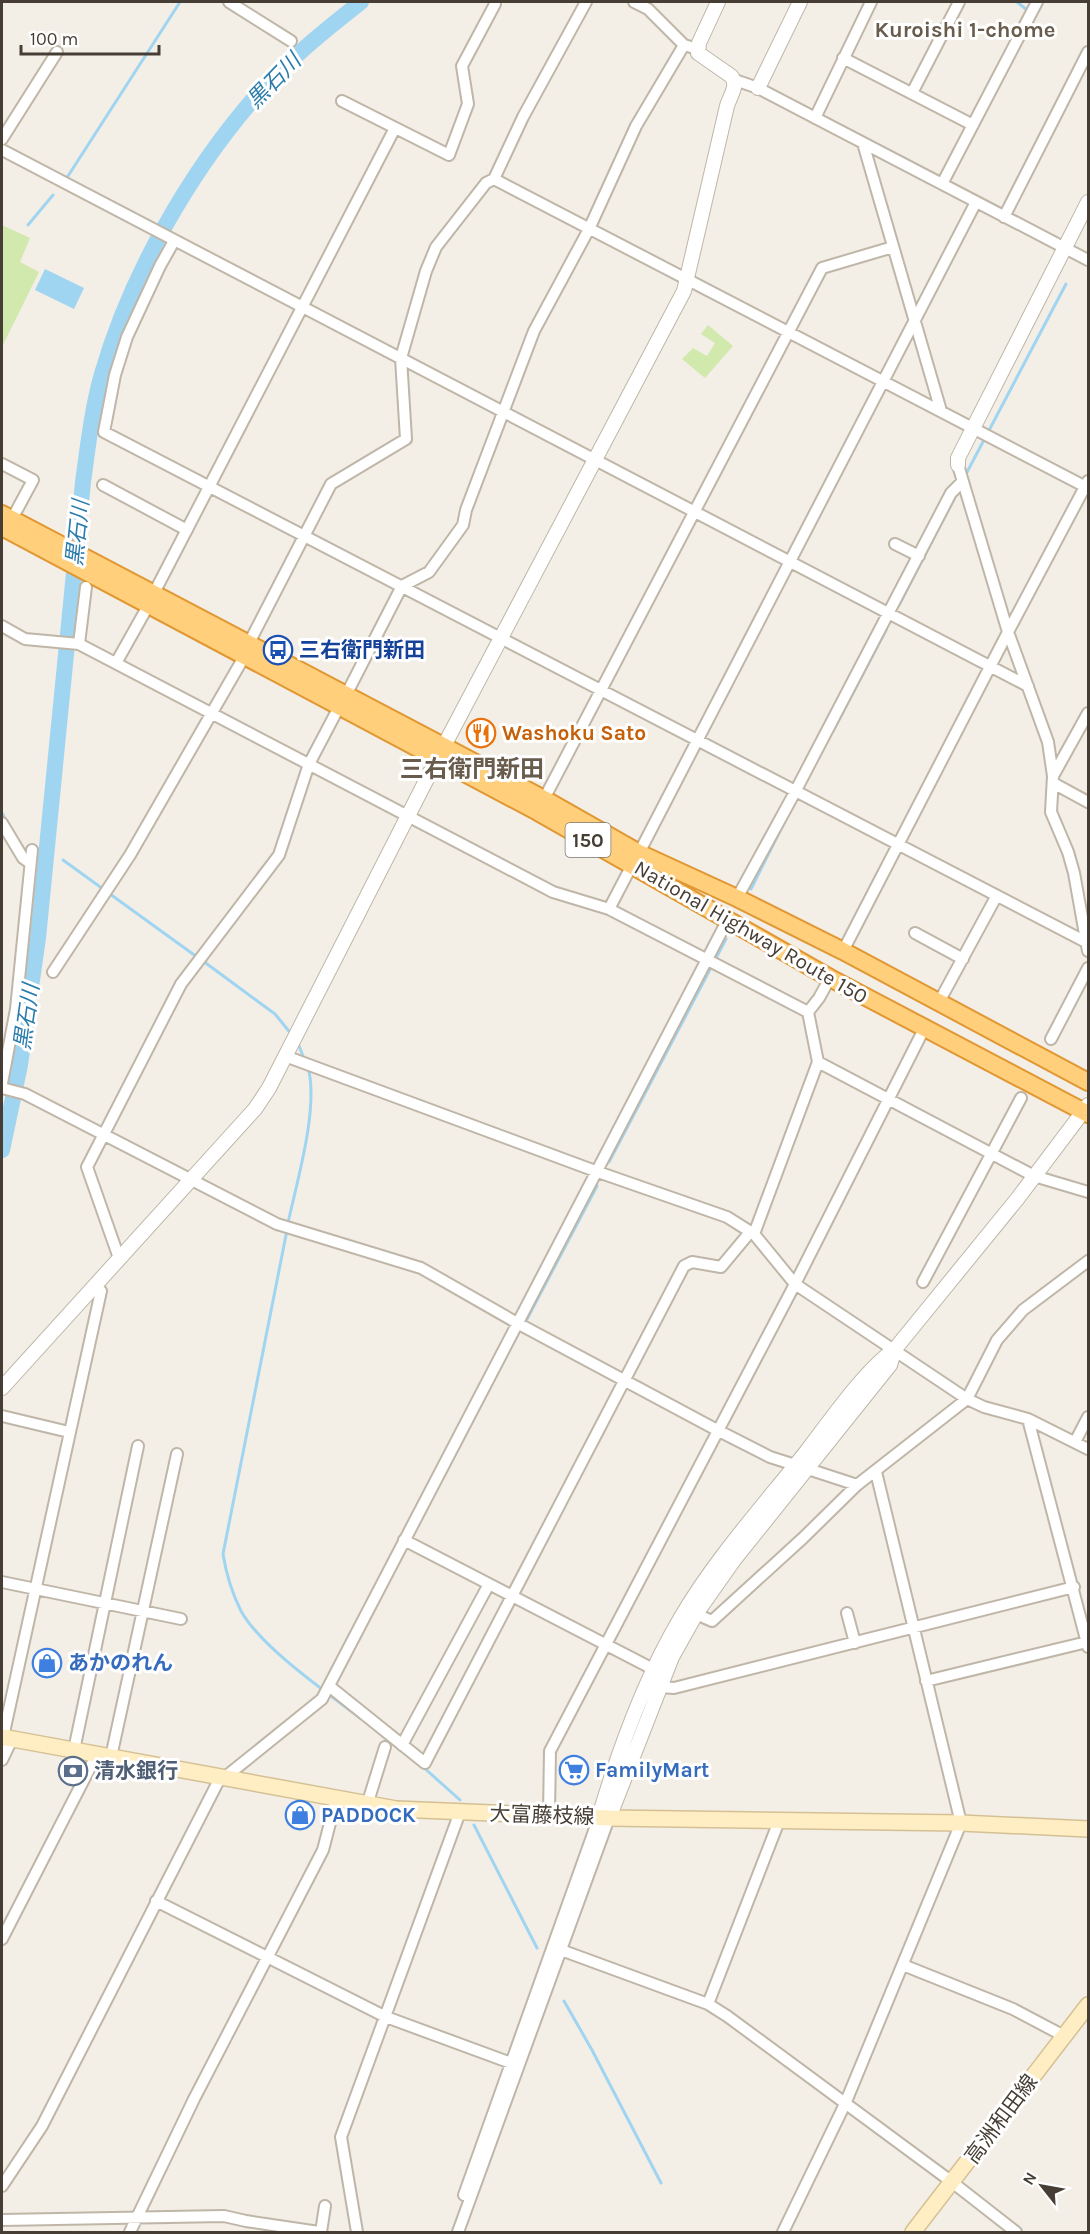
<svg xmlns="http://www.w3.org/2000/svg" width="1090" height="2234" font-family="Karla,'Noto Sans JP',sans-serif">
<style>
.green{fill:#d1e9ad}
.water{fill:#a0d5f2}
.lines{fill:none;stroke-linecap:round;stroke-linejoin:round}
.stream{stroke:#a0d5f2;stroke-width:3}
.river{stroke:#a0d5f2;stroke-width:16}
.minor-casing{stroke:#bfb6a8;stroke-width:14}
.tertiary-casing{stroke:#bfb6a8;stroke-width:16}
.secondary-casing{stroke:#d5c094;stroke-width:18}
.trunk-casing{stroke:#e19732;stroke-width:20}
.minor{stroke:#fff;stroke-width:10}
.tertiary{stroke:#fff;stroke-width:14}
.secondary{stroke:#ffeec4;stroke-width:15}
.trunk{stroke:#ffcf7c;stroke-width:16}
.labels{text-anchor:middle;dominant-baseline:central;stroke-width:6;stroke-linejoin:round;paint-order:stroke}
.shield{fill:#fff;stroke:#7e7872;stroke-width:1.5}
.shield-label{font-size:20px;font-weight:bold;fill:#463e35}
.transit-label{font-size:21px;font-weight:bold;fill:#164399;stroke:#fff;text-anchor:start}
.food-label{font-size:21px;font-weight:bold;fill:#c56008;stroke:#fff;text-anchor:start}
.street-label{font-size:21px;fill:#463e35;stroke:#fff}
.shop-label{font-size:21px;font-weight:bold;fill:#366cbe;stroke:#fff;text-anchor:start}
.service-label{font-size:21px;font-weight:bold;fill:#4e5e75;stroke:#fff;text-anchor:start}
.neighbourhood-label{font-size:22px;font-weight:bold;fill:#695c4c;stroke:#fff}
.water-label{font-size:22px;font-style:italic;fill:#2b7cac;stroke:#fff}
.quarter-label{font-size:24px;font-weight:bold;fill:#695c4c;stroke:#fff}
</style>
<rect width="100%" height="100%" fill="#f3eee6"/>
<path class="green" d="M 2,225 L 30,238 L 20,262 L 39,272 L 2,347 Z
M 708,325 L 733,346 L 705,378 L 682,359 L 693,348 L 707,356 L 715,343 L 701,334 Z"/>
<path class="water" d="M 45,269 L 84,288 L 74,309 L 35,290 Z"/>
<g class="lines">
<path class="stream" d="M 1017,2 L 1027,10
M 68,176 L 180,2
M 28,225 L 53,195
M 965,476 L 1066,284
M 899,605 L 956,495
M 833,731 L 886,630
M 2,813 L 7,822
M 33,853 L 52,857
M 63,860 L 197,957
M 751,889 L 789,813
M 203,961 L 275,1014 L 292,1035
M 298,1043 L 304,1059
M 6,1077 L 11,1077 L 20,1065
M 609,1162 L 726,939
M 288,1223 C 297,1181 319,1108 308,1067
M 287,1230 L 223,1554 C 226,1573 232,1593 241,1611 C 261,1647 326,1692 360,1718
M 526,1321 L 597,1186
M 444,1476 L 518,1334
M 422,1766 L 460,1800
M 474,1825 L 537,1948
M 564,2001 L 592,2050 L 661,2183"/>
<path class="river" d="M 2,1150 L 20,1065 L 38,938 L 83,482 C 88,446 92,409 102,374 C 130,276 189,173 256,96 C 287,61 324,31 361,2"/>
<g class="minor-casing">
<path id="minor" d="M 229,2 L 291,41
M 634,2 L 648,9 L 684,45 L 691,47
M 843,58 L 973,125
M 735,80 L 758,88 L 1088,260
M 912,93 L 959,2
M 342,101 L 449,155 L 468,104 L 462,66 L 495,4
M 815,118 L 871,2
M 2,139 L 57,52
M 863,143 L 941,411
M 2,150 L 1028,686
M 494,179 L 1088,488
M 942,184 L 1037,2
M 1004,217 L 1088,52
M 174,241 L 160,266 L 127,337 L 115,375 L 104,432 L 1086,942
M 2,464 L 33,480 L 12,519
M 958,465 L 1008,632 L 1048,742 L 1053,776 L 1051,812 L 1068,852 L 1074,873 L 1088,951
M 103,485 L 187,530
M 895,544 L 919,556
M 153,595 L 395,128
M 2,626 L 25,639 L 79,644 L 553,892 L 609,909 L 808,1012
M 249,643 L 331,484 L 406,439 L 401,358 L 426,271 L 436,247 L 486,183 L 494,179 L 523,117 L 586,2
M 79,644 L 86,587
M 116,663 L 148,606
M 346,695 L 402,586 L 429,572 L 463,525 L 466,510 L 534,331 L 589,229 L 636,126 L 684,45
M 1053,776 L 1088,713
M 1053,783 L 1088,802
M 544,799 L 822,268 L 893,247
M 2,823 L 23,858 L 30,863
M 639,853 L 976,202
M 737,898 L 795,792 L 951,493 L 962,482
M 609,909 L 632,865
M 915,933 L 963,959
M 843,951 L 1008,632 L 1088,481
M 53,972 L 130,855 L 244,657
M 939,1002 L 996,897
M 1051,1039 L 1088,968
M 285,1056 L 598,1172 L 727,1217 L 754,1234 L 795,1284 L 967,1399 L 984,1407 L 1028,1419 L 1088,1449
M 818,1062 L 1034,1176 L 1088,1192
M 2,1083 L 16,1009 L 32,850
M 2,1088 L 25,1094 L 277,1224 L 421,1268 L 519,1324 L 717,1430 L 770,1457 L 795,1465
M 754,1234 L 818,1062 L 808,1012 L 819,998 L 830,978
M 119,1258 L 87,1167 L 181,984 L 279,855 L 309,764 L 339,707
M 923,1282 L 1021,1098
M 2,1416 L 69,1432
M 1028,1419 L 1088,1647
M 1075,1442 L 1088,1417
M 808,1469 L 857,1485
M 404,1540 L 653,1669
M 2,1582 L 181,1619
M 847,1613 L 855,1643
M 696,1614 L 712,1621 L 803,1538 L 857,1485 L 967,1399 L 997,1340 L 1023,1310 L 1088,1261
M 926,1681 L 1087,1642
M 329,1686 L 425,1763 L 684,1266 L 692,1262 L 721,1267 L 751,1231
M 660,1687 L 674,1688 L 1074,1587
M 3,1737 L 101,1291 L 95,1285
M 402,1745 L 489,1584
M 74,1750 L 138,1446
M 111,1757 L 177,1454
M 2,1760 L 12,1739
M 224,1778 L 322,1699 L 727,921
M 367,1805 L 385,1747
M 549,1814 L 550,1751 L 795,1284 L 924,1029
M 156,1901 L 386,2017 L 511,2063
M 2,1939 L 97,1754
M 561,1950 L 708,2004 L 727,2016 L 952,2182 L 1016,2232
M 903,1965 L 1013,2009 L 1064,2036
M 708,2004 L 779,1821
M 2,2186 L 42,2126 L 220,1778
M 464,2195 L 599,1817
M 2,2220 L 224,2216 L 246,2221 L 319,2232
M 130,2232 L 194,2099 L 323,1850 L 336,1800
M 321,2232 L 325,2206
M 357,2232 L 341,2137 L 460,1812
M 458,2232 L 609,1818
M 783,2232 L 845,2104 L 961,1823 L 876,1472"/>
</g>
<g class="tertiary-casing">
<path id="tertiary" d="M 758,88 L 800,2
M 958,465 L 958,458 L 1088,202
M 2,1388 L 255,1109 L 269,1088 L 437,759 L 684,291 L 727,106 C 730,96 739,85 731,76 L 698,53 L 699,43 L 718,2
M 599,1817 C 619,1749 644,1680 680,1619 C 715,1559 763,1506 806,1452 C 830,1421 864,1371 895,1349 L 1018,1198 L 1088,1105
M 609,1818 L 672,1657 L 696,1614 L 734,1560 L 890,1365 L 895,1349"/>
</g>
<g class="secondary-casing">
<path id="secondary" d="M 2,1737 L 396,1809 L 609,1818 L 961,1823 L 1088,1829
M 913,2232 L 1088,2005"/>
</g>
<g class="trunk-casing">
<path id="trunk" d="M 2,514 L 544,799 L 639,853 L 737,898 L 843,951 L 1088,1082
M 2,527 L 538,812 L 830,978 L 1088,1114"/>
</g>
<use href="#minor" class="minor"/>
<use href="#tertiary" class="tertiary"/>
<use href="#secondary" class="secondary"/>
<use href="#trunk" class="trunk"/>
</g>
<defs>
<g id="bus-ring" transform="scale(1.5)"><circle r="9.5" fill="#fff" stroke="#1a4fb4" stroke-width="1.5"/><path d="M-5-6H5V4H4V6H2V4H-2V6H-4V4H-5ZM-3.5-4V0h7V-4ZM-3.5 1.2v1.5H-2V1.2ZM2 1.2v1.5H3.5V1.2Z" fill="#1a4fb4"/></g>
<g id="restaurant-ring" transform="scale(1.5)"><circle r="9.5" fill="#fff" stroke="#e8710a" stroke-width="1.5"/><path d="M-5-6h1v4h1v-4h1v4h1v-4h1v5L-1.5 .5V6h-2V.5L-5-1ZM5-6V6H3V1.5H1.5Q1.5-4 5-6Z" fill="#e8710a"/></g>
<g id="shop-ring" transform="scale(1.5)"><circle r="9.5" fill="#fff" stroke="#3f7fe0" stroke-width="1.5"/><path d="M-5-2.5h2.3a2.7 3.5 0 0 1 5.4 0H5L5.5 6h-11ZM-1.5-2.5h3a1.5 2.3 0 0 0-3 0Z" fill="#3f7fe0"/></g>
<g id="supermarket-ring" transform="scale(1.5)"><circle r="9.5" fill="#fff" stroke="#3f7fe0" stroke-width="1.5"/><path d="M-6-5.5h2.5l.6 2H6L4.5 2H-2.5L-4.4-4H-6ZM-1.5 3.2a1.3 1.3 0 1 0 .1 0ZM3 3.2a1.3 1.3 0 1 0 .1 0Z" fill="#3f7fe0"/></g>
<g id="bank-ring" transform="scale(1.5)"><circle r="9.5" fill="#fff" stroke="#5c6f8a" stroke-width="1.5"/><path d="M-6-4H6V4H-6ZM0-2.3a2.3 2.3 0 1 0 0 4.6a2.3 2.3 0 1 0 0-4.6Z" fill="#5c6f8a"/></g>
</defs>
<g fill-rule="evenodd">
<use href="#bus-ring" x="278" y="650"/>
<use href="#restaurant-ring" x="481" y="733"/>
<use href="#shop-ring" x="47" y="1663"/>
<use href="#supermarket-ring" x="574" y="1770"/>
<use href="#bank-ring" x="73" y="1771"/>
<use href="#shop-ring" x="300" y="1815"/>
</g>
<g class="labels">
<rect class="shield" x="565.5" y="823" width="45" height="34" rx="4.5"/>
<g class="shield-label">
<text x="588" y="840">150</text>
</g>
<g class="transit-label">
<text x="299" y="650">三右衛門新田</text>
</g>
<g class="food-label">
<text x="502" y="733">Washoku Sato</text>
</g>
<g class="street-label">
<text transform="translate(751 932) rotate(30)">National Highway Route 150</text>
<text transform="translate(542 1815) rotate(2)">大富藤枝線</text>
<text transform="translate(1001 2119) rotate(-53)">高洲和田線</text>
</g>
<g class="shop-label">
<text x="68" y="1663">あかのれん</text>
<text x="595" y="1770">FamilyMart</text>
<text x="321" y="1815">PADDOCK</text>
</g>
<g class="service-label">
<text x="94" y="1771">清水銀行</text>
</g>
<g class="neighbourhood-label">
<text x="965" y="30">Kuroishi 1-chome</text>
</g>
<g class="water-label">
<text transform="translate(274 81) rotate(-46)">黒石川</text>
<text transform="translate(78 533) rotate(-84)">黒石川</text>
<text transform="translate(27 1017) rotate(-82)">黒石川</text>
</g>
<g class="quarter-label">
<text x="472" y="769">三右衛門新田</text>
</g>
</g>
<rect width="1090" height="2234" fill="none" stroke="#463e35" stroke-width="6"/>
<g transform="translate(1042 2186) rotate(301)" stroke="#ffffff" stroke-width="4.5" paint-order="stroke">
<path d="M0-4.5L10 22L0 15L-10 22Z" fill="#463e35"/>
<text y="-9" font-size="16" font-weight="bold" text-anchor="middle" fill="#463e35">N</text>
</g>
<path d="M21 45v9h138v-9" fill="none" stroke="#463e35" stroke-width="3"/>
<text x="30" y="45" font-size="18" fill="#463e35" stroke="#ffffff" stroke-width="4.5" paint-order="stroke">100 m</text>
</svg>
